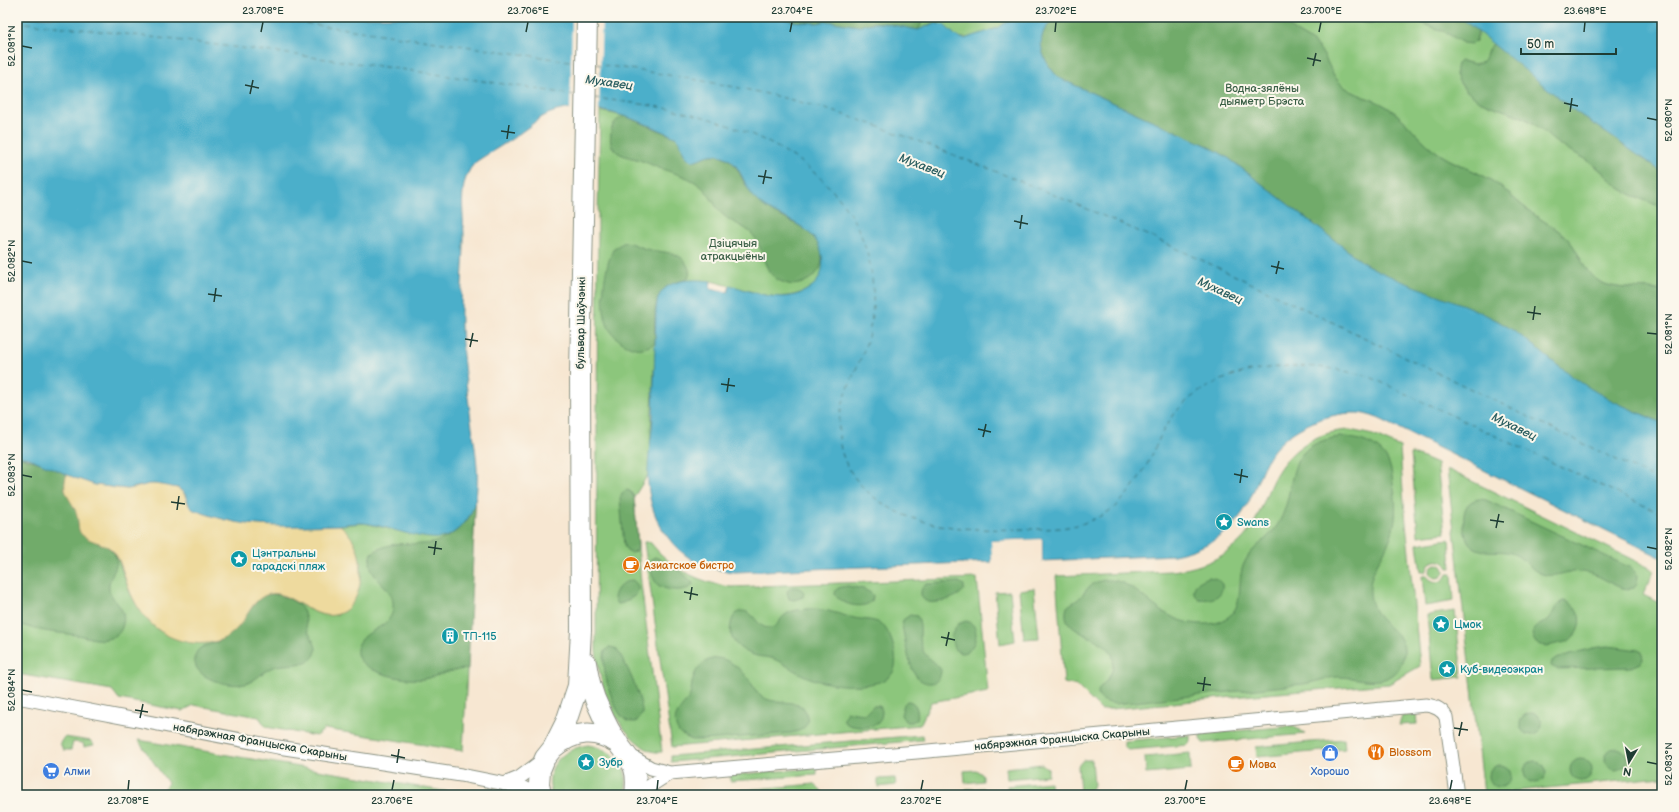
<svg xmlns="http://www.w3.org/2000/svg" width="1679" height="812" font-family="'Balsamiq Sans',sans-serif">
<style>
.green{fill:#8cc67b;stroke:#568258}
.forest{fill:#71ab6b;stroke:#487450}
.sand{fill:#eeda9e;stroke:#868c69}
.water{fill:#4bafca;stroke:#35767f}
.pier{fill:#f7e7d2}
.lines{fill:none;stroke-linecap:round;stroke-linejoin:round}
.ferry{stroke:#2c5f61;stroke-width:1;stroke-dasharray:5 4;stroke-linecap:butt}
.minor-casing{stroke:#8b9283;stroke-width:15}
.primary-casing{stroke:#8b9283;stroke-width:22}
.minor{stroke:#fff;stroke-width:13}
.primary{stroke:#fff;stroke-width:20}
.ticks{fill:none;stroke:#1f3d34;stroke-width:1.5}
.labels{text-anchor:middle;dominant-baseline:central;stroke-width:4;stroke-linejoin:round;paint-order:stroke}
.park-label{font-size:11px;fill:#3a5f46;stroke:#fbf7ec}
.street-label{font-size:11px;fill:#1f3d34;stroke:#fbf7ec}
.culture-label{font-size:11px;fill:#0d838f;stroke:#fbf7ec;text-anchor:start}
.food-label{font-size:11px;fill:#c56008;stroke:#fbf7ec;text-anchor:start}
.shop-label{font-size:11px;fill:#366cbe;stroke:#fbf7ec;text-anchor:start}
.water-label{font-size:12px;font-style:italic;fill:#2c5f61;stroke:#fbf7ec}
.neatline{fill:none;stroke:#1f3d34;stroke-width:1.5}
.ticks-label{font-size:10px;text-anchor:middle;fill:#1f3d34}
</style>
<rect width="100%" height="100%" fill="#fbf7ec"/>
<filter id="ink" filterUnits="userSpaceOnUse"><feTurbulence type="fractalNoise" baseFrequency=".025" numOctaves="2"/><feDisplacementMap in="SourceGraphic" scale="8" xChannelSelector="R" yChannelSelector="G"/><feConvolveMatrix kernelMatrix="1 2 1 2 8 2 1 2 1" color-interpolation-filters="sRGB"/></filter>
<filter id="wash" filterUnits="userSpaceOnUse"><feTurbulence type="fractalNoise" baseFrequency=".012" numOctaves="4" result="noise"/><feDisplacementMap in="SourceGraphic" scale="16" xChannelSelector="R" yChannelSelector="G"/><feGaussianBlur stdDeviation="0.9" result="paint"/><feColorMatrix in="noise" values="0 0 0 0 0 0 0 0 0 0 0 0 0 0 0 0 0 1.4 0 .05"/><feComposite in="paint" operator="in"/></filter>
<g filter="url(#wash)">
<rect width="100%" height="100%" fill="#f7e7d2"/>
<path class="green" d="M 779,17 L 1016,17 C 1005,25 967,44 956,36 C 949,32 943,23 935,23 C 928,23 924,29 918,30 Z
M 1284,17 L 1349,17 L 1362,22 L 1371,23 L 1378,21 L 1383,17 L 1412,17 L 1426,25 L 1443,30 L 1463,43 L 1478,37 L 1478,31 L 1494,44 C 1484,48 1489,64 1476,64 C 1470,64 1466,61 1460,61 L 1457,64 L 1456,75 L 1460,83 L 1465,90 L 1482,102 L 1520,116 L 1531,122 L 1541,128 L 1554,140 L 1592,163 L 1621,189 L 1662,207 L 1662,291 C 1641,286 1615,292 1597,280 C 1584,272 1580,254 1571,243 C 1560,228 1542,222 1528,210 C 1517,202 1508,192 1498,185 C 1478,170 1453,165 1434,150 C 1417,137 1406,119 1387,107 C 1373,98 1354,96 1341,84 C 1330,74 1328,58 1317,46 C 1306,35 1289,33 1284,17 Z
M 600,111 L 628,117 L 778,216 C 784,219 795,222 800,227 C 805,232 822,258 823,264 C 825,291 790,299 769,296 L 711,281 L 684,281 L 654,369 L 649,473 L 634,497 L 641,583 L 662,752 C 650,753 646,749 637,742 C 611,720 600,684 596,651 L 598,215 Z
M 1350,430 L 1373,435 L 1400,447 L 1403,492 L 1420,666 L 1389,684 L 1254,695 L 1101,710 L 1077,686 L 1064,683 L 1056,576 L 1171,571 C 1203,568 1233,555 1251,528 C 1261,513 1265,496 1273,480 C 1288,450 1316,431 1350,430 Z
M 1411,453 L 1437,464 L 1445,533 L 1418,536 Z
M 17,456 L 67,474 L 65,479 L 117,557 L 130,593 L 139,609 L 148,621 L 158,630 L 291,599 C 303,606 318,617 333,615 C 342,614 347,609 352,602 C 369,577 361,544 340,525 L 364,523 L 425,537 L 475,499 L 476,488 L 463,751 L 325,729 L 316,736 L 266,727 L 259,717 L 194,705 L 182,711 L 119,699 L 112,690 L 17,674 Z
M 1447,469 L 1654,570 L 1643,595 L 1662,604 L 1662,777 L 1484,794 Z
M 1449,539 L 1451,568 L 1448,568 C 1444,560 1437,559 1430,563 L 1426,572 L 1421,572 L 1417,544 Z
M 644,542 L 650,542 C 671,568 697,582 731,587 L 977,578 L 988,692 L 931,702 L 920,725 L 672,747 Z
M1430 571a7 7 0 1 1 14 0a7 7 0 1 1-14 0Z
M 1447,574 L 1452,574 L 1454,601 L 1425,606 L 1422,576 L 1427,576 C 1433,584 1443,584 1447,574 Z
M 1034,588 L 1039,638 L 1024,639 L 1019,590 Z
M 1010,591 L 1015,641 L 1000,644 L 995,592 Z
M 1455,611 L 1462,677 L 1433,680 L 1427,615 Z
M 1416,715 L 1417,724 L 1399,725 L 1402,716 Z
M 1293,726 L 1306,734 L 1203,743 L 1200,739 L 1200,734 Z
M 922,735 L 923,740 L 671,762 L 671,756 Z
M 1190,735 L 1190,741 L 1188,745 L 1128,750 L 1124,747 L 1124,741 Z
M 64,737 L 91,741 L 94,745 L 84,747 L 83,743 L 73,742 L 71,750 L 63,750 L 60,743 Z
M 1344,739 L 1345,749 L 1257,757 L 1256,747 Z
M 138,740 L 467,795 L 399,795 L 351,787 L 304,795 L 160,795 L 168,783 Z
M 588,745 C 613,749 633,767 624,795 L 552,795 C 543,767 562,749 588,745 Z
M 1190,753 L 1191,770 L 1146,774 L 1145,757 Z
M 1083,760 L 1092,760 L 1094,785 L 1089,791 L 1080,792 L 1078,766 Z
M 1042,764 L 1048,769 L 1048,775 L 1007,779 L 1006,768 Z
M 817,768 L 817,775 L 730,781 L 730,775 Z
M 976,770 L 983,775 L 983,781 L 965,783 L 964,771 Z
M 895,778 L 896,785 L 878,787 L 878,779 Z
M 1050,782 L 1051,794 L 1011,795 L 1008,793 L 1007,786 Z
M 814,784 L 822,791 L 823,795 L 817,795 L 817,792 L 786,795 L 684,795 Z
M 984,788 L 984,795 L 966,795 L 966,789 Z"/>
<path class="forest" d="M 779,17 L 921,17 L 921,25 L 918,30 L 883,23 L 872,23 L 858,26 L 827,21 L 817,23 L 792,21 Z
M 1056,17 L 1284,17 C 1289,33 1306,35 1317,46 C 1328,58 1330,74 1341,84 C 1354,96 1373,98 1387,107 C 1406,119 1417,137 1434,150 C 1453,165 1478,170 1498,185 C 1508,192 1517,202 1528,210 C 1542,222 1560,228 1571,243 C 1580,254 1584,272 1597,280 C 1615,292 1641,286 1662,291 L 1662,423 C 1633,410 1600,398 1574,378 C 1548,359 1525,337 1498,321 L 1385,275 L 1365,264 L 1227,157 L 1208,146 L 1059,78 C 1047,66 1035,47 1045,29 C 1048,25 1052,21 1056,17 Z
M 1349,17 L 1383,17 C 1373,26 1360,23 1349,17 Z
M 1412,17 L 1460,17 L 1478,31 L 1476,41 L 1473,44 L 1463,43 L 1443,31 L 1426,25 Z
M 1494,44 L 1575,111 L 1662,172 L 1662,207 C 1648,202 1633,197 1620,188 C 1610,181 1603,171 1593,164 C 1581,155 1566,150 1554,141 C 1542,131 1535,122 1520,116 C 1501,108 1480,106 1466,90 C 1458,82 1451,69 1460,61 C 1466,61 1470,64 1476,64 C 1489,64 1484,48 1494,44 Z
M 625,116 L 677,138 L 681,143 L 684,154 L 697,160 C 707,154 716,153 726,158 C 738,164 740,177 747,187 C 751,193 757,200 763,205 C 782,223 819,224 822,256 C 823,267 817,275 808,280 C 800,285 793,286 785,283 C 760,275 767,252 753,235 C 745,226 732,223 723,215 C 715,207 711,196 703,188 C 691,177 676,174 662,169 C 655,167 649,163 642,161 C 633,157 623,158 615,150 C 610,146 610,139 611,133 C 612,123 616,120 625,116 Z
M 625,242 C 633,243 639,247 646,249 C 661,253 682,250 688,267 C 690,271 690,275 687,279 C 681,282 673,283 667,287 C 651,298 655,326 655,343 C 645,349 639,350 629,346 C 621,343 614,336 610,330 C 598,311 604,266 614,248 Z
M 1339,437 C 1358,438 1379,443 1388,461 C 1392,469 1392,480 1394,488 C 1396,504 1397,520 1391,536 C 1385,555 1369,570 1370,591 C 1370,599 1373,608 1377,614 C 1387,630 1409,635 1403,659 C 1401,664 1399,670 1394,674 C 1378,687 1353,676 1335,677 C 1324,678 1314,683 1303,684 C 1241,691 1179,697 1116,704 C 1109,703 1094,700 1099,689 C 1101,685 1105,683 1107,680 C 1113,673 1115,662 1112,654 C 1103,634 1058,635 1067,607 C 1070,604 1073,603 1077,600 C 1084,595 1087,585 1097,582 C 1125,572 1144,601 1165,613 C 1177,620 1189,624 1203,624 C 1212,624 1221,623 1228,617 C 1244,606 1237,583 1243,566 C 1250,547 1265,543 1276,527 C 1301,490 1277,446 1339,437 Z
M 17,456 L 41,463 L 67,474 C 59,495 75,500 78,517 C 79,523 77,529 82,534 C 91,544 111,542 116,557 C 120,568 107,577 109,589 C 112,602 127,607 123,624 C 121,633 115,638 106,639 C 97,641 85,636 76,635 C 53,632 39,632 17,623 Z
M 476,488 L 468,669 C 452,669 439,676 424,679 C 406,682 342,670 360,642 C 369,628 392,627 393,608 C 396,583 362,580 372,553 C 391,541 403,544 423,544 C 441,544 464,529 471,513 C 474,505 475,496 476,488 Z
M 626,490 L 630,491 L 634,497 L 638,545 L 637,550 L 632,553 L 628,552 L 624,546 L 620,498 L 622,493 Z
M 1479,499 L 1486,500 L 1631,568 L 1638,575 L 1637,584 L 1634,588 C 1618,592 1607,578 1592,574 C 1585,572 1578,571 1570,572 C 1562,573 1555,577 1546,575 C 1531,573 1525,557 1511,553 C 1498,549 1484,555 1472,546 C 1464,540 1463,524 1464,515 C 1465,505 1470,501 1479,499 Z
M 654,557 C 661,558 691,577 693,584 C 689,593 665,591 658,585 C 652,579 650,569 650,561 Z
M 1209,577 L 1217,579 L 1222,584 C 1224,597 1210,601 1199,599 L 1194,594 C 1192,584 1201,580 1209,577 Z
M 632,580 C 638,583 640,589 636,595 L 623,603 L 617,604 L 614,599 C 614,590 623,581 632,580 Z
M 959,582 L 964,585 L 964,590 C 958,598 938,604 928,602 C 919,599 919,589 926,584 Z
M 848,586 L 863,589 L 871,593 L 873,596 L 872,601 C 863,610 842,605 835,595 C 835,587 841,587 848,586 Z
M 794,587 L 800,588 L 804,592 L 803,597 L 794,600 L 789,599 L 787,591 L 791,588 Z
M 273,594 C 289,597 306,604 306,623 C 307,635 317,642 316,651 C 312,669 286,662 273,667 C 263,671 256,681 245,684 C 229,687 191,679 195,657 C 197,643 213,646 221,640 C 225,638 228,632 231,629 C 241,619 250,610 258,600 L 265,595 Z
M 1563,601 C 1580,603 1585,625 1573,637 C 1569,642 1562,643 1556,644 C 1549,646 1543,647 1536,643 C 1525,627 1541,626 1549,619 C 1555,612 1554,605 1563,601 Z
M 806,609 C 824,608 834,613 850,617 C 860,620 872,619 880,623 C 891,630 899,658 894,670 C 891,678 882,682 875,683 C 852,688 822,685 801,674 C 792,670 784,663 774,659 C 769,657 762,657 757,656 C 742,652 727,641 731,624 C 732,618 735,613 741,611 C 755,610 756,628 769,628 C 778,628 779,619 785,615 C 791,610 799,610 806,609 Z
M 910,615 L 917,616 C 923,625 918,638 922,648 C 925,658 936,661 941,670 C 941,683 929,687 919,679 C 909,671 905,639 902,626 L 903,620 Z
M 966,621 C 983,624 976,653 961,653 L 954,649 L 951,636 L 958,624 Z
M 1608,646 L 1638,650 L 1642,652 L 1643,660 L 1640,663 L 1631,667 L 1557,669 L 1551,666 L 1552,661 L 1556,658 L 1593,648 Z
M 609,647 L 615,648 C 624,656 644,703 642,714 L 636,722 C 633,722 630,722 627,721 C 613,714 600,666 605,651 Z
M 717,658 C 730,659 742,670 750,681 C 753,686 756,692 761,696 C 773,705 790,699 803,707 C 812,722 807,730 791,733 L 706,740 L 692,740 L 680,734 C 667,715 684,709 690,695 C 692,691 691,687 692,683 C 695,668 703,660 717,658 Z
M 907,701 C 916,701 919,711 917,719 L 912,722 L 906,722 L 901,715 L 904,704 Z
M 873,706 L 879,706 L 882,711 C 882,715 881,720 878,723 C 871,729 850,728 844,722 L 844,717 L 847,712 L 865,714 Z
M1520 724a11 11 0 1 1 22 0a11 11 0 1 1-22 0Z
M1605 759a11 11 0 1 1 22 0a11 11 0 1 1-22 0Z
M1570 770a11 11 0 1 1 22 0a11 11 0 1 1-22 0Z
M1524 772a11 11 0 1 1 22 0a11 11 0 1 1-22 0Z
M1489 776a11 11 0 1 1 22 0a11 11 0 1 1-22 0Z"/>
<path class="sand" d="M 67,474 C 86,482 106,488 127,489 C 135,489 141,486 148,484 C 156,483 171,485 179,489 C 188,493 185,505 194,510 L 223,519 L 252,524 L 340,525 C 351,534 358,546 360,561 C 362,574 361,587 355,599 C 352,604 348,609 343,612 C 314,628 288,583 264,596 C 252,602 247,617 239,626 C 224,646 195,647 173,638 C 148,628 134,605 126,581 C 123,571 119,556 111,549 C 102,542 89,542 81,534 C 77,529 79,522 77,516 C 74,500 59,495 67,474 Z"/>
<path class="water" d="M 17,17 L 579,17 L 600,18 L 604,17 L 779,17 L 792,21 L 817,23 L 827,21 L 858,26 L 872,23 L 883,23 L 918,30 L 934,23 L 944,25 L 956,36 L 964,39 L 995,29 L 1016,17 L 1056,17 C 1052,21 1048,25 1045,29 C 1035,47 1047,66 1059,78 L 1208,146 L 1227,157 L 1365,264 C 1407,287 1456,298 1498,321 C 1527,337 1549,361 1576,379 C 1602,398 1633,410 1662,423 L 1662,558 L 1384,421 C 1376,417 1367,414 1358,413 C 1325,412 1283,431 1267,460 C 1256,480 1252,503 1237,520 C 1220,540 1199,550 1174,555 L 1042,561 L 1042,539 L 992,541 L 992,562 L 735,572 C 724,571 712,569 702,565 C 673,552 653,522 649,492 C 645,468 652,439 653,416 C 654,380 655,345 656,309 C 657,304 657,298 660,294 C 670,278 695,279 711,281 L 710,289 L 728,292 L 730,285 C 756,293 787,306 811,287 C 817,283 821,276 822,269 C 824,258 821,247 814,238 C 800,220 775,217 758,202 C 744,190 743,167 727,158 C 711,150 705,158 692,161 C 682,156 683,146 677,138 C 642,121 587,97 548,114 C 538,118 532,125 523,131 C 509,142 492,151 477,161 C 456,180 464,212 464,238 C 464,267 460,297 461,326 C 462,357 467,389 471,420 C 475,448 483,487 471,513 C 466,523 457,531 448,536 C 429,545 384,524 362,523 C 354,523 347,524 339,525 C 307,526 266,528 235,522 C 221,519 208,515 194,510 L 190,507 L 185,494 L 178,488 L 156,484 L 149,484 L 128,489 L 95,485 L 75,478 L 29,458 L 17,456 Z
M 1460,17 L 1662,17 L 1662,172 L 1575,111 Z"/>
<path class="pier" d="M 572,17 L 602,17 L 599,113 L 570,111 Z
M 1042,539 L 1042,561 L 1040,561 L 1040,541 L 994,542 L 994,562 L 992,562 L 991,541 Z"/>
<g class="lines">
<path class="ferry" d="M 262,17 L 576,62
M 17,22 C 204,42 390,66 575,95
M 595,64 C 672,75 748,87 822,108 C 872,123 921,142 969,161 C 1068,199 1165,242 1261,288 C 1395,352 1529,417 1662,482
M 594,98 C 633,103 672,107 710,119 C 799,146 877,203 873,306 C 872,317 870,330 867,341 C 857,373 837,400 839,435 C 840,469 867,497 896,511 C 936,531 985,530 1028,529 C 1046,529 1064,529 1081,524 C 1093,520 1107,514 1117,505 C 1131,492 1142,474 1151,457 C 1156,447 1160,435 1166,426 C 1199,371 1275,360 1334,369 C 1345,371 1357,374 1368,376 L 1662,514"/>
</g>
</g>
<g filter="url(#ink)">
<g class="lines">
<g class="minor-casing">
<path id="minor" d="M 17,697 L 278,747 L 461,775 L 521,787 L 538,795
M 629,755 L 651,768 L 670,773 L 917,752 L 1426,705 C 1434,706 1442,709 1446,717 L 1457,795
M 504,784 L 519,778 L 543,760
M 636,795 L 670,773"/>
</g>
<g class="primary-casing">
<path id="primary" d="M 586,663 C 589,680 592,695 600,710 C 605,722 612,735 619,745 C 634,764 638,770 635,795
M 553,748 C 576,730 595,729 619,744
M 541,795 L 539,784 L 540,770 L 545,758 L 553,748 L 566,722 L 578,686 L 581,630 L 580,374 L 587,17"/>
</g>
<use href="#minor" class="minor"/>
<use href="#primary" class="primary"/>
</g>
</g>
<path class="ticks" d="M 261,32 L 263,22M 526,32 L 528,22M 790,32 L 792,22M 1055,32 L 1056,22M 1319,32 L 1321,22M 1584,32 L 1585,22M 22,46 L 32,48M 1307,58 L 1321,61M 1313,66 L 1316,53M 245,85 L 259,88M 250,94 L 253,80M 1564,103 L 1578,106M 1570,112 L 1572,98M 1647,118 L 1657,120M 501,131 L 515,133M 507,139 L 509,125M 758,176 L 772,178M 763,184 L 766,170M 1014,221 L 1028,224M 1020,229 L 1022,215M 22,261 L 32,263M 1271,266 L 1284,269M 1276,274 L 1279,261M 208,294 L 222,296M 214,302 L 216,288M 1527,312 L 1541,314M 1533,320 L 1535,306M 1647,333 L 1657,334M 465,339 L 478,341M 470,347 L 473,333M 721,384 L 735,386M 727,392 L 729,378M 978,429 L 991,432M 983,437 L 986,424M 1234,474 L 1248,477M 22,475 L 32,477M 1240,483 L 1242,469M 171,502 L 185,504M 177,510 L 179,496M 1490,520 L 1504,522M 1496,528 L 1499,514M 428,547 L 442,549M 1647,547 L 1657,549M 434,555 L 436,541M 684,592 L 698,595M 690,600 L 692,587M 941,637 L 955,640M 946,646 L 949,632M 1197,683 L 1211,685M 22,690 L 32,692M 1203,691 L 1205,677M 135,710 L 148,712M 140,718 L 143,704M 1454,728 L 1468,730M 1459,736 L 1462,722M 391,755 L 405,758M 1647,762 L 1657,764M 397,763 L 399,749M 128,790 L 129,780M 392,790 L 394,780M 657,790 L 658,780M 921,790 L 923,780M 1185,790 L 1187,780M 1450,790 L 1452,780"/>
<defs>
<g id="sight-disc" transform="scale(0.9)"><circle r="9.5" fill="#0f9aa8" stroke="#fbf7ec"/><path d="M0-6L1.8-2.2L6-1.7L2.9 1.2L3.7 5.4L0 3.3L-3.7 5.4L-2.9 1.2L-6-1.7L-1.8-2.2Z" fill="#fff"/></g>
<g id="cafe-disc" transform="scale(0.9)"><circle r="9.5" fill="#e8710a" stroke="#fbf7ec"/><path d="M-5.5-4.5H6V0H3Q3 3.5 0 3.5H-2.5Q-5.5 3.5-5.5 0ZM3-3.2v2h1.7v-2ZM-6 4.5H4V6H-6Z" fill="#fff"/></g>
<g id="building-disc" transform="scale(0.9)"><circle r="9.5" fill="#0f9aa8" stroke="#fbf7ec"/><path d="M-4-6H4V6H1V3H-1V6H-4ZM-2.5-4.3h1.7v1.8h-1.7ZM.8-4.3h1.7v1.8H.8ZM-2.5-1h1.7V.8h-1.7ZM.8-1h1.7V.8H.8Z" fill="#fff"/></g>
<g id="restaurant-disc" transform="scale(0.9)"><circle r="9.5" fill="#e8710a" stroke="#fbf7ec"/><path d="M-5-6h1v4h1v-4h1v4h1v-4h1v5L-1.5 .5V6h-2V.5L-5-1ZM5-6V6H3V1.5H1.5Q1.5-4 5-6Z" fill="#fff"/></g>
<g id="shop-disc" transform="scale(0.9)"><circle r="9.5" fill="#3f7fe0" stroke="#fbf7ec"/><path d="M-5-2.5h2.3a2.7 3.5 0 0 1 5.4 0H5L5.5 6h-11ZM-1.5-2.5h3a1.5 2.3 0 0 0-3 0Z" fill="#fff"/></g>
<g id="supermarket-disc" transform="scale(0.9)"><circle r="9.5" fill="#3f7fe0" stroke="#fbf7ec"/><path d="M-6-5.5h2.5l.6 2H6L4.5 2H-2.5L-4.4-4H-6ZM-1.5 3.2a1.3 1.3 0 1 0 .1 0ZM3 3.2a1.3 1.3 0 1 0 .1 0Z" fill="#fff"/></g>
</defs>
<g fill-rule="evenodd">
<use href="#sight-disc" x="1224" y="522"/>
<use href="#sight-disc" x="239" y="559"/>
<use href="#cafe-disc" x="631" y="565"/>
<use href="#sight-disc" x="1441" y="624"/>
<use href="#building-disc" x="450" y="636"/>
<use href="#sight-disc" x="1447" y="669"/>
<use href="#restaurant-disc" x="1376" y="752"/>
<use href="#shop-disc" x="1330" y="753"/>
<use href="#sight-disc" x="586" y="762"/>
<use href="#cafe-disc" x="1236" y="764"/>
<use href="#supermarket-disc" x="51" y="771"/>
</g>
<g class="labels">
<g class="park-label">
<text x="1262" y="88">Водна-зялёны<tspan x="1262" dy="13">дыяметр Брэста</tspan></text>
<text x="733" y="243">Дзіцячыя<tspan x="733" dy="13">атракцыёны</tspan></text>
</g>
<g class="street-label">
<text transform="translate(581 323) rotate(-89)">бульвар Шаўчэнкі</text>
<text transform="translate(1062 739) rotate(-5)">набярэжная Францыска Скарыны</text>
<text transform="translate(260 742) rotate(10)">набярэжная Францыска Скарыны</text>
</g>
<g class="culture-label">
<text x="1237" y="522">Swans</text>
<text x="252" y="553">Цэнтральны<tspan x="252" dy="13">гарадскі пляж</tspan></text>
<text x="1454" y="624">Цмок</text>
<text x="463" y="636">ТП-115</text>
<text x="1460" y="669">Куб-видеоэкран</text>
<text x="599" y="762">Зубр</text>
</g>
<g class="food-label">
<text x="644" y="565">Азиатское бистро</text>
<text x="1389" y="752">Blossom</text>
<text x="1249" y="764">Мова</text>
</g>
<g class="shop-label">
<text x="64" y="771">Алми</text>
<text x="1330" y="771" text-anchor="middle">Хорошо</text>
</g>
<g class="water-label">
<text transform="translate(609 83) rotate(8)">Мухавец</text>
<text transform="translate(922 166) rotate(21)">Мухавец</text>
<text transform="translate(1220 291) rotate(25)">Мухавец</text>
<text transform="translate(1514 427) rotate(26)">Мухавец</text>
</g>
</g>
<rect width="1679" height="812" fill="none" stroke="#fbf7ec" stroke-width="44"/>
<g transform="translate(1629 762) rotate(190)" stroke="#fbf7ec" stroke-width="3" paint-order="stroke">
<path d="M0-3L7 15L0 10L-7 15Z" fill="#1f3d34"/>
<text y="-6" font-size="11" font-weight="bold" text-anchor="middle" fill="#1f3d34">N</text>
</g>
<path d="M1521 48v6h95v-6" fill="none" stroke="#1f3d34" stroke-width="2"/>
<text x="1527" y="48" font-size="12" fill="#1f3d34" stroke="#fbf7ec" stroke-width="3" paint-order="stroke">50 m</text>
<rect x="22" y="22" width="1635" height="768" class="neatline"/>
<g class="ticks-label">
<text x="263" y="14">23.708°E</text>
<text x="528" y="14">23.706°E</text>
<text x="792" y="14">23.704°E</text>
<text x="1056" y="14">23.702°E</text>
<text x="1321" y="14">23.700°E</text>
<text x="1585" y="14">23.698°E</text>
<text transform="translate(11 46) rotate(-90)" y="4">52.081°N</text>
<text transform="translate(1668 120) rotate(-90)" y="4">52.080°N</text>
<text transform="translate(11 261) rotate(-90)" y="4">52.082°N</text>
<text transform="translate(1668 334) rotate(-90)" y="4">52.081°N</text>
<text transform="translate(11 475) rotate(-90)" y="4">52.083°N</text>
<text transform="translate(1668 549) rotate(-90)" y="4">52.082°N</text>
<text transform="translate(11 690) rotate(-90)" y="4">52.084°N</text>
<text transform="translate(1668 764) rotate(-90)" y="4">52.083°N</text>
<text x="128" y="804">23.708°E</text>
<text x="392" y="804">23.706°E</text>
<text x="657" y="804">23.704°E</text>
<text x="921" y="804">23.702°E</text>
<text x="1185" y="804">23.700°E</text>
<text x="1450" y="804">23.698°E</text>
</g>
</svg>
